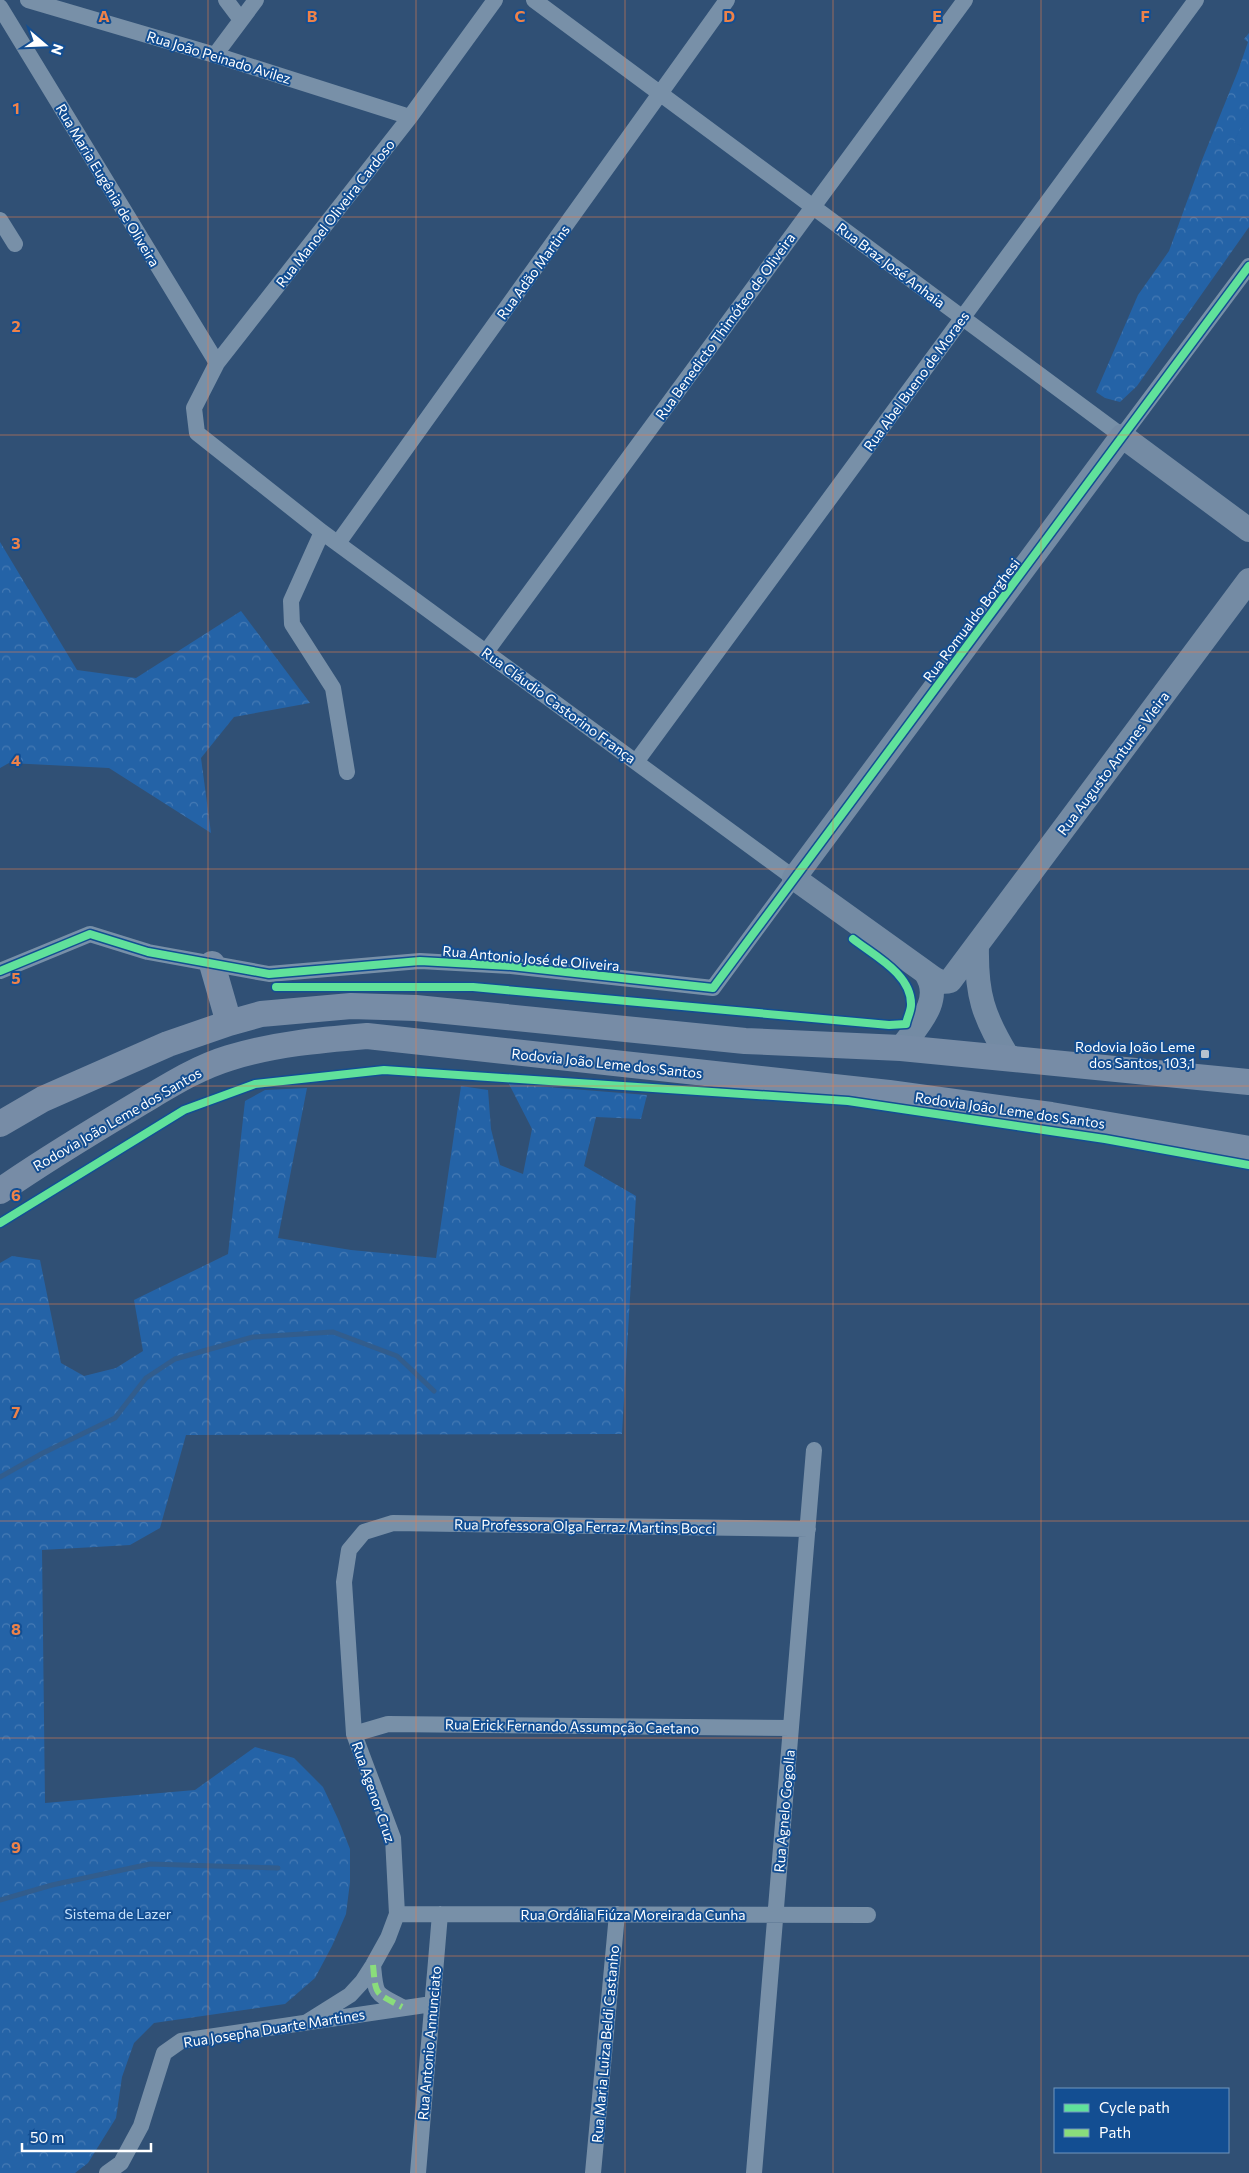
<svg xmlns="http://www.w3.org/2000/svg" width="1249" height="2173" font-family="Commissioner,sans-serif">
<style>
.forest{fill:url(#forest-crowns)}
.garden{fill:#2463a7}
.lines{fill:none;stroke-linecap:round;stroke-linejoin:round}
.stream{stroke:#325d8d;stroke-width:5}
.street{stroke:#7890a8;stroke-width:16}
.secondary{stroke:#748ba4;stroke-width:24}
.primary{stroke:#778ca6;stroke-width:26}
.quiet{stroke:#8add7b;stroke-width:6;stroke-dasharray:12 6;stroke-linecap:butt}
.cycleway-casing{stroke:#134e92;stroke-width:11}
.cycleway{stroke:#60e19b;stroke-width:8}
.grid{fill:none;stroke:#ee8249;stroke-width:1;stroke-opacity:0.55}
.poi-dot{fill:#b7c2cf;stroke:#134e92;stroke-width:2}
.labels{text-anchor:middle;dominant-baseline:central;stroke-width:4;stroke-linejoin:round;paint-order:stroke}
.street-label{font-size:14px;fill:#fff;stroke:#134e92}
.poi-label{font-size:14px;fill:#fff;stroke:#134e92;text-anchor:end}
.park-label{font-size:14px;fill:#c7e1fc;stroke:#134e92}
.grid-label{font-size:16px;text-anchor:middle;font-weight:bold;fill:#ee8249;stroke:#134e92;stroke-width:4;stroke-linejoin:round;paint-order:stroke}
</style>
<defs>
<pattern id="forest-crowns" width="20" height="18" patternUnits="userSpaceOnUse" patternTransform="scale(1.25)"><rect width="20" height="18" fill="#2463a7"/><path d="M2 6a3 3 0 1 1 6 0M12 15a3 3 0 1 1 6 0" fill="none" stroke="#457ab4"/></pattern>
</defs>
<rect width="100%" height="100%" fill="#305075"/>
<path class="forest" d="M 1249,33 L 1249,227 L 1137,386 L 1120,402 L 1105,398 L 1096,392 L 1138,295 L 1169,251 L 1202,160 L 1238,71 L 1248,42 L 1244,39 Z
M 0,542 L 77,670 L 136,678 L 241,611 L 310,703 L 234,717 L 201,758 L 211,833 L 109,768 L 9,763 L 0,768 Z
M 509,1084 L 647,1095 L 641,1119 L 596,1117 L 584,1166 L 636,1196 L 622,1434 L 186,1435 L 160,1528 L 130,1545 L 42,1550 L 45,1803 L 195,1790 L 255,1747 L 294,1758 L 323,1787 L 338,1819 L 350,1849 L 350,1882 L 346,1914 L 332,1946 L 315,1978 L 285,2004 L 154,2023 L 134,2043 L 122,2077 L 116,2118 L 88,2163 L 75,2173 L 0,2173 L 0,1263 L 12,1256 L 40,1260 L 61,1363 L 84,1376 L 116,1368 L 143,1351 L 134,1300 L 228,1254 L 245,1101 L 265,1090 L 307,1088 L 278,1238 L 351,1250 L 436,1258 L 461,1086 L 488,1090 L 491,1129 L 500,1165 L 523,1174 L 532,1129 Z"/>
<path class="garden" d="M 1249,111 L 1249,150 L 1234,142 Z"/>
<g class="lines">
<path class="stream" d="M 0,1477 L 43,1453 L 115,1418 L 146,1378 L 175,1359 L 253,1337 L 333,1332 L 397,1356 L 434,1391
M 0,1900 L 52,1885 L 150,1864 L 278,1868"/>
<path class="street" d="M 28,0 L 215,55 L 410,117
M 226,0 L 241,20
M 534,0 L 1122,436 L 1249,266
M 0,7 L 217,363
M 215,55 L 256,0
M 0,220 L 15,244
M 322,532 L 291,601 L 292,624 L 333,688 L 347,772
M 338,543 L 727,0
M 486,652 L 965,0
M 636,762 L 1196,0
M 0,971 L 90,934 L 148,952 L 269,974 L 420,961 L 511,966 L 713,988 L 794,878 L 322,532 L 197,433 L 194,408 L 217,363 L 410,117 L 495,0
M 354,1734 L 388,1724 L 791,1728
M 397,1914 L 868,1915
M 373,1965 C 376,1996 374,1992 402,2007
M 307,2022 L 350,1995 L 362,1982 L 373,1965 L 388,1938 L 397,1914 L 393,1838 L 354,1734 L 344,1582 L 349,1550 L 364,1532 L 393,1523 L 808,1529
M 107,2173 L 121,2163 L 141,2126 L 164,2053 L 181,2041 L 432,2004
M 418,2173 L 440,1914
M 593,2173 L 617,1914
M 754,2173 L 814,1450"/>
<path class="secondary" d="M 977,946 C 976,994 983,1016 1008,1057
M 925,972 C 933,978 940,984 950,981 L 1249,580
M 901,1048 C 917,1026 945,1000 925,972 L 794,878 L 1122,436 L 1249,530"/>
<path class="primary" d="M 212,964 L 229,1023
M 0,1124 L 43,1099 L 168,1044 L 229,1023 L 261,1014 L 351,1006 L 416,1008 L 745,1041 L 901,1048 L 1249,1082
M 0,1191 C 45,1160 91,1132 138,1104 C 167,1087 196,1068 229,1058 C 274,1044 320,1040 367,1036 L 889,1093 L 1051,1115 L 1249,1149"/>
<path class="quiet" d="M 373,1965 C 376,1996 374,1992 402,2007"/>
<g class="cycleway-casing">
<path id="cycleway" d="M 0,971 L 90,934 L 148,952 L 269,974 L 420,961 L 511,966 L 713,988 L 1249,266
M 276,987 L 473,987 L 889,1025 L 906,1024 C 907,1018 911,1011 911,1005 C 912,974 873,955 853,939
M 0,1223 L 184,1110 L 255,1084 L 384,1070 L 848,1101 L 1105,1139 L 1249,1165"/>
</g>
<use href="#cycleway" class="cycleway"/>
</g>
<path class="grid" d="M 208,0 L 208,2173M 416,0 L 416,2173M 625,0 L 625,2173M 833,0 L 833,2173M 1041,0 L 1041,2173M 0,217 L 1249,217M 0,435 L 1249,435M 0,652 L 1249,652M 0,869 L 1249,869M 0,1086 L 1249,1086M 0,1304 L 1249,1304M 0,1521 L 1249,1521M 0,1738 L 1249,1738M 0,1956 L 1249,1956"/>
<rect class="poi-dot" x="1200" y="1049" width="10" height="10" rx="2.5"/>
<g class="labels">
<g class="street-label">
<text transform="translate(219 57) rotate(17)">Rua João Peinado Avilez</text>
<text transform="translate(108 185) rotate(59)">Rua Maria Eugênia de Oliveira</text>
<text transform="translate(335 213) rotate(-52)">Rua Manoel Oliveira Cardoso</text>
<text transform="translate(891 265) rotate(37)">Rua Braz José Anhaia</text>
<text transform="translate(533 272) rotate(-54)">Rua Adão Martins</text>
<text transform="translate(725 326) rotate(-54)">Rua Benedicto Thimóteo de Oliveira</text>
<text transform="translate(916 381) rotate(-54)">Rua Abel Bueno de Moraes</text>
<text transform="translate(971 620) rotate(-53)">Rua Romualdo Borghesi</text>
<text transform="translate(559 705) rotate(36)">Rua Cláudio Castorino França</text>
<text transform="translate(1113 763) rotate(-53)">Rua Augusto Antunes Vieira</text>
<text transform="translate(531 958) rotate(5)">Rua Antonio José de Oliveira</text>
<text transform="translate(607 1063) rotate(6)">Rodovia João Leme dos Santos</text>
<text transform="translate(1010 1110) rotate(8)">Rodovia João Leme dos Santos</text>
<text transform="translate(117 1119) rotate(-30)">Rodovia João Leme dos Santos</text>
<text transform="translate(585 1526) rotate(1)">Rua Professora Olga Ferraz Martins Bocci</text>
<text transform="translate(572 1726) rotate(1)">Rua Erick Fernando Assumpção Caetano</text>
<text transform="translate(374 1792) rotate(71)">Rua Agenor Cruz</text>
<text transform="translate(784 1811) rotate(-85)">Rua Agnelo Gogolla</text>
<text x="633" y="1914">Rua Ordália Fiúza Moreira da Cunha</text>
<text transform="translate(274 2028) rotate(-9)">Rua Josepha Duarte Martines</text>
<text transform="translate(429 2043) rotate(-85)">Rua Antonio Annunciato</text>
<text transform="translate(605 2044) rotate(-85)">Rua Maria Luiza Beldi Castanho</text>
</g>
<g class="poi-label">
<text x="1195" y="1046">Rodovia João Leme<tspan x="1195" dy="16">dos Santos, 103,1</tspan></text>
</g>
<g class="park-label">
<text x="118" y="1913">Sistema de Lazer</text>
</g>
</g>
<g class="grid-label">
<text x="104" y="22">A</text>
<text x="312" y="22">B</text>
<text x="520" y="22">C</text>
<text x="729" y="22">D</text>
<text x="937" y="22">E</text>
<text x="1145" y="22">F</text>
<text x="16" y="114">1</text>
<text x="16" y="332">2</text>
<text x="16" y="549">3</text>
<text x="16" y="766">4</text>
<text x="16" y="984">5</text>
<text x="16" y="1201">6</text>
<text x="16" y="1418">7</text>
<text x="16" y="1635">8</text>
<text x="16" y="1853">9</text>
</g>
<rect x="1054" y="2088" width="175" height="65" fill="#134e92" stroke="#7195be"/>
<rect x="1064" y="2104" width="25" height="8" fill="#60e19b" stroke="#7195be"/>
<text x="1099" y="2113" font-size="15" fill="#ffffff">Cycle path</text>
<rect x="1064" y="2129" width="25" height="8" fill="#8add7b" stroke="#7195be"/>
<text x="1099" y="2138" font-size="15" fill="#ffffff">Path</text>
<g transform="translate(45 45) rotate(109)" stroke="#134e92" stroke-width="4" paint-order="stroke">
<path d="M0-4L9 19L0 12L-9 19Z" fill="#ffffff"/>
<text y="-8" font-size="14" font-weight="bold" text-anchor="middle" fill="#ffffff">N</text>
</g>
<path d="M22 2143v8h129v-8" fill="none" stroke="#ffffff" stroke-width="2.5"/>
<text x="30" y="2143" font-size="15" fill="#ffffff" stroke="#134e92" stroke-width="4" paint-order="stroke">50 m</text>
</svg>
